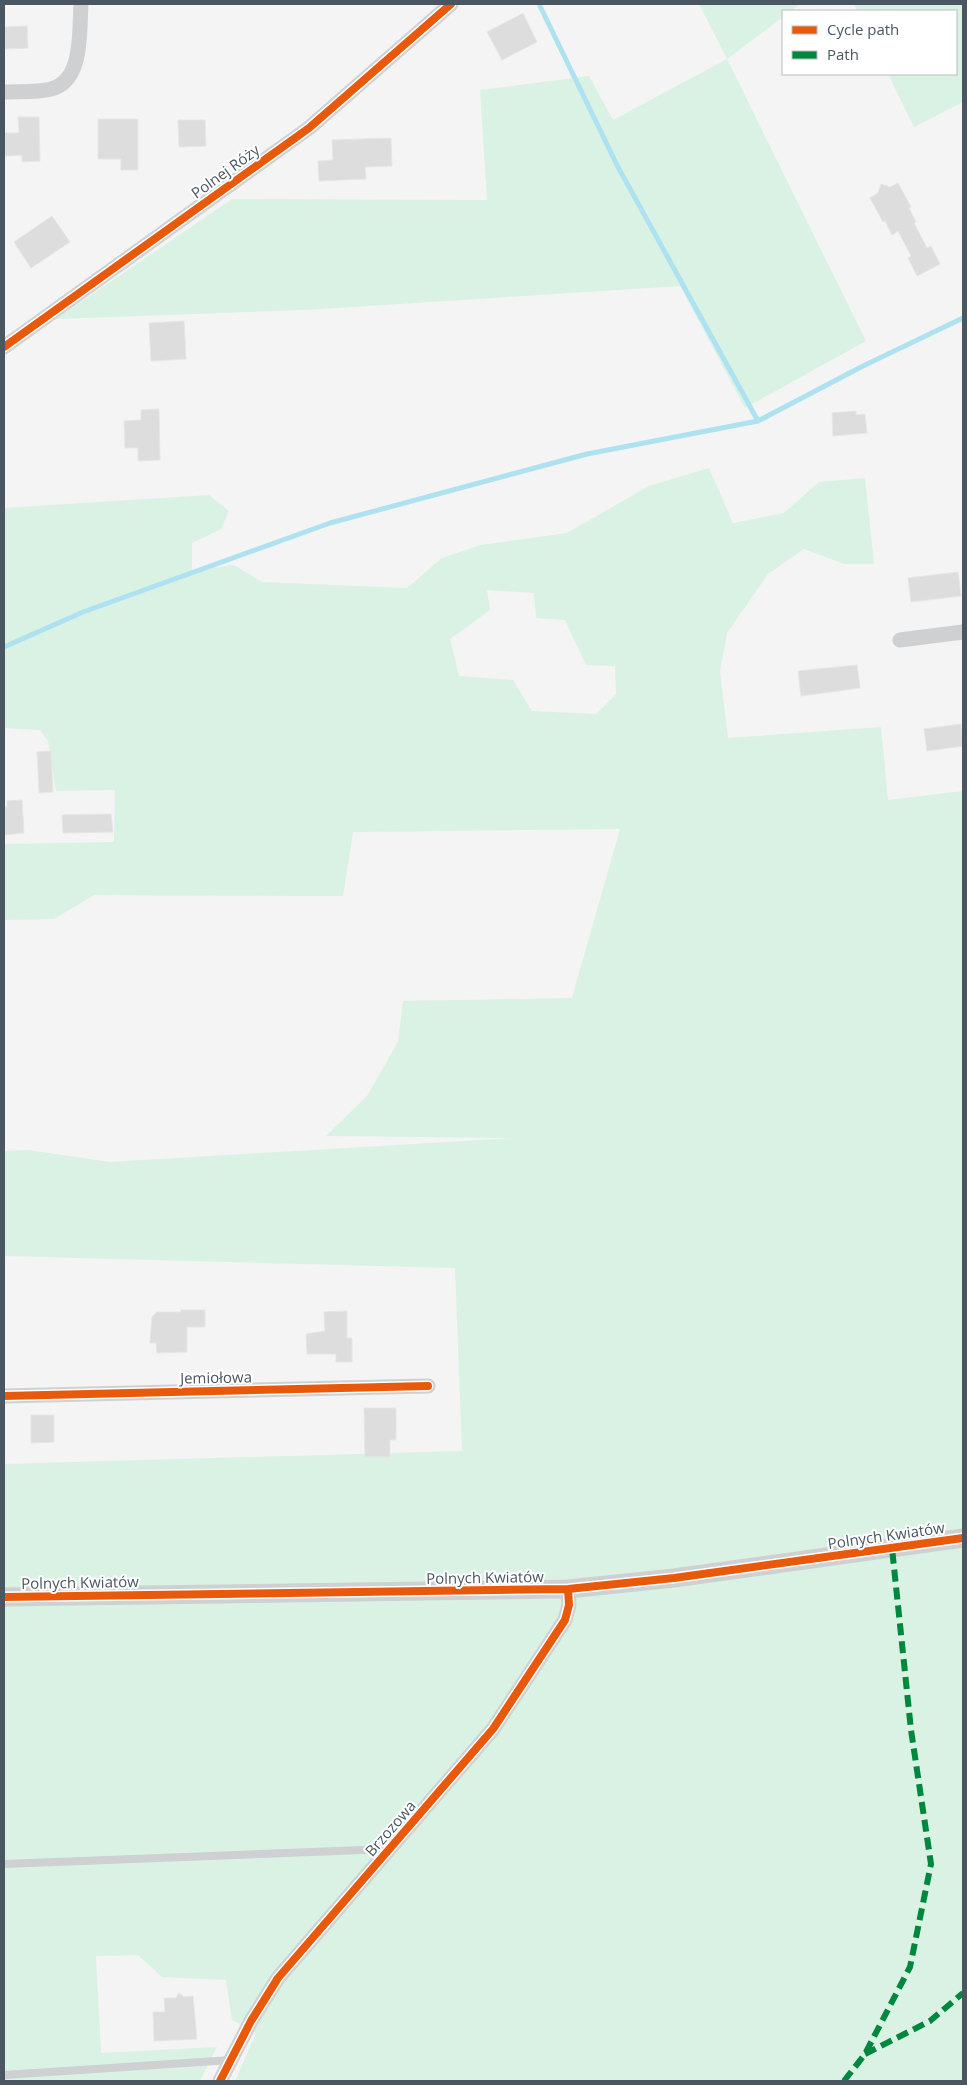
<svg xmlns="http://www.w3.org/2000/svg" width="967" height="2085" font-family="'Open Sans',sans-serif">
<style>
.green{fill:#d9f2e3;fill-rule:evenodd}
.lines{fill:none;stroke-linecap:round;stroke-linejoin:round}
.stream{stroke:#aee2f0;stroke-width:5}
.building{fill:#ddddde;stroke:#e5e6e7}
.service{stroke:#ced0d2;stroke-width:8}
.minor{stroke:#ced0d2;stroke-width:15}
.tertiary{stroke:#ced0d2;stroke-width:19}
.quiet{stroke:#00873e;stroke-width:6;stroke-dasharray:12 6;stroke-linecap:butt}
.cycleway-casing{stroke:#fff;stroke-width:11}
.cycleway{stroke:#e8590c;stroke-width:8}
.labels{text-anchor:middle;dominant-baseline:central;stroke-width:4;stroke-linejoin:round;paint-order:stroke}
.street-label{font-size:15px;fill:#4a5661;stroke:#fff}
</style>
<rect width="100%" height="100%" fill="#f4f4f4"/>
<path class="green" d="M 699,4 L 801,4 L 791,11 L 783,11 L 783,17 L 727,59 L 866,341 L 745,408 L 680,286 L 305,310 L 56,319 L 232,199 L 487,200 L 480,90 L 589,76 L 613,120 L 727,59 Z
M 854,4 L 963,4 L 963,102 L 914,127 L 888,74 L 956,74 L 956,11 L 857,11 Z
M 709,468 L 733,523 L 784,513 L 819,482 L 865,478 L 874,564 L 844,564 L 804,549 L 768,574 L 727,633 L 720,671 L 728,738 L 881,727 L 888,800 L 963,791 L 963,2081 L 235,2081 L 256,2033 L 232,2020 L 226,1980 L 162,1977 L 138,1955 L 96,1956 L 101,2053 L 217,2047 L 200,2081 L 4,2081 L 4,1464 L 462,1451 L 455,1268 L 4,1256 L 4,1151 L 28,1150 L 110,1162 L 516,1138 L 326,1136 L 367,1096 L 398,1042 L 403,1001 L 572,998 L 620,829 L 353,832 L 343,896 L 94,895 L 54,919 L 4,920 L 4,844 L 114,842 L 115,790 L 56,791 L 48,741 L 40,730 L 4,728 L 4,508 L 209,495 L 229,511 L 221,529 L 192,543 L 192,571 L 234,565 L 262,582 L 407,588 L 442,558 L 481,545 L 567,533 L 649,486 ZM 487,590 L 534,593 L 536,618 L 565,620 L 586,665 L 615,666 L 616,694 L 596,714 L 532,711 L 513,680 L 459,676 L 450,639 L 490,610 Z"/>
<g class="lines">
<path class="stream" d="M 539,4 L 618,167 L 758,421 L 863,366 L 963,318
M 4,647 L 83,612 L 330,523 L 587,454 L 758,421"/>
</g>
<path class="building" d="M 523,13 L 537,42 L 502,60 L 487,32 Z
M 27,26 L 28,48 L 4,49 L 4,27 Z
M 18,117 L 39,117 L 40,161 L 22,162 L 22,155 L 4,156 L 4,133 L 19,133 Z
M 98,119 L 138,119 L 138,170 L 121,170 L 121,159 L 98,159 Z
M 178,120 L 205,120 L 206,146 L 179,147 Z
M 391,138 L 392,166 L 365,167 L 366,179 L 319,181 L 318,161 L 333,160 L 332,140 Z
M 898,183 L 911,207 L 909,208 L 916,222 L 914,223 L 927,248 L 931,246 L 940,264 L 917,276 L 908,258 L 911,256 L 898,231 L 892,235 L 885,221 L 883,222 L 870,198 L 878,193 L 881,184 L 890,187 Z
M 52,216 L 70,242 L 31,268 L 14,242 Z
M 184,321 L 186,359 L 151,361 L 149,323 Z
M 159,409 L 160,460 L 138,461 L 138,448 L 125,448 L 124,421 L 141,420 L 141,410 Z
M 856,411 L 856,415 L 865,414 L 867,433 L 833,436 L 832,413 Z
M 958,572 L 961,596 L 911,602 L 908,578 Z
M 857,665 L 860,688 L 801,696 L 798,671 Z
M 961,724 L 963,746 L 927,751 L 924,729 Z
M 51,751 L 53,792 L 39,793 L 37,752 Z
M 22,800 L 24,833 L 4,835 L 4,807 L 7,807 L 7,801 Z
M 111,814 L 113,832 L 63,833 L 62,815 Z
M 181,1310 L 205,1310 L 205,1327 L 187,1327 L 187,1352 L 157,1353 L 156,1343 L 150,1343 L 152,1317 L 157,1312 L 181,1312 Z
M 347,1311 L 347,1338 L 352,1338 L 352,1362 L 336,1362 L 336,1354 L 307,1354 L 306,1334 L 325,1331 L 324,1312 Z
M 364,1408 L 396,1408 L 396,1440 L 390,1440 L 390,1457 L 365,1457 Z
M 31,1415 L 54,1415 L 54,1442 L 31,1443 Z
M 179,1993 L 184,1997 L 193,1996 L 197,2039 L 154,2041 L 153,2012 L 165,2012 L 164,1998 L 176,1998 Z"/>
<g class="lines">
<path class="service" d="M 4,1864 L 388,1849
M 4,2075 L 231,2060"/>
<path class="minor" d="M 4,92 C 18,91 36,93 51,89 C 84,81 79,30 81,4
M 4,347 L 309,128 L 451,4
M 900,640 L 963,632
M 4,1396 L 428,1386
M 220,2081 L 251,2021 L 278,1978 L 493,1729 L 565,1620 L 569,1605 L 568,1589"/>
<path class="tertiary" d="M 4,1597 L 568,1589 L 674,1578 L 963,1538"/>
<path class="quiet" d="M 865,2054 L 930,2021 L 963,1993
M 844,2081 L 865,2054 L 910,1967 L 931,1864 L 911,1730 L 892,1548"/>
<g class="cycleway-casing">
<path id="cycleway" d="M 4,347 L 309,128 L 451,4
M 4,1396 L 428,1386
M 4,1597 L 568,1589 L 674,1578 L 963,1538
M 220,2081 L 251,2021 L 278,1978 L 493,1729 L 565,1620 L 569,1605 L 568,1589"/>
</g>
<use href="#cycleway" class="cycleway"/>
</g>
<g class="labels">
<g class="street-label">
<text transform="translate(225 171) rotate(-36)">Polnej Róży</text>
<text transform="translate(216 1377) rotate(-1)">Jemiołowa</text>
<text transform="translate(886 1535) rotate(-8)">Polnych Kwiatów</text>
<text transform="translate(485 1577) rotate(-1)">Polnych Kwiatów</text>
<text transform="translate(80 1582) rotate(-1)">Polnych Kwiatów</text>
<text transform="translate(390 1828) rotate(-49)">Brzozowa</text>
</g>
</g>
<rect width="967" height="2085" fill="none" stroke="#4a5661" stroke-width="10"/>
<rect x="782" y="10" width="175" height="65" fill="#ffffff" stroke="#b7bbc0"/>
<rect x="792" y="26" width="25" height="8" fill="#e8590c" stroke="#b7bbc0"/>
<text x="827" y="35" font-size="15" fill="#4a5661">Cycle path</text>
<rect x="792" y="51" width="25" height="8" fill="#00873e" stroke="#b7bbc0"/>
<text x="827" y="60" font-size="15" fill="#4a5661">Path</text>
</svg>
